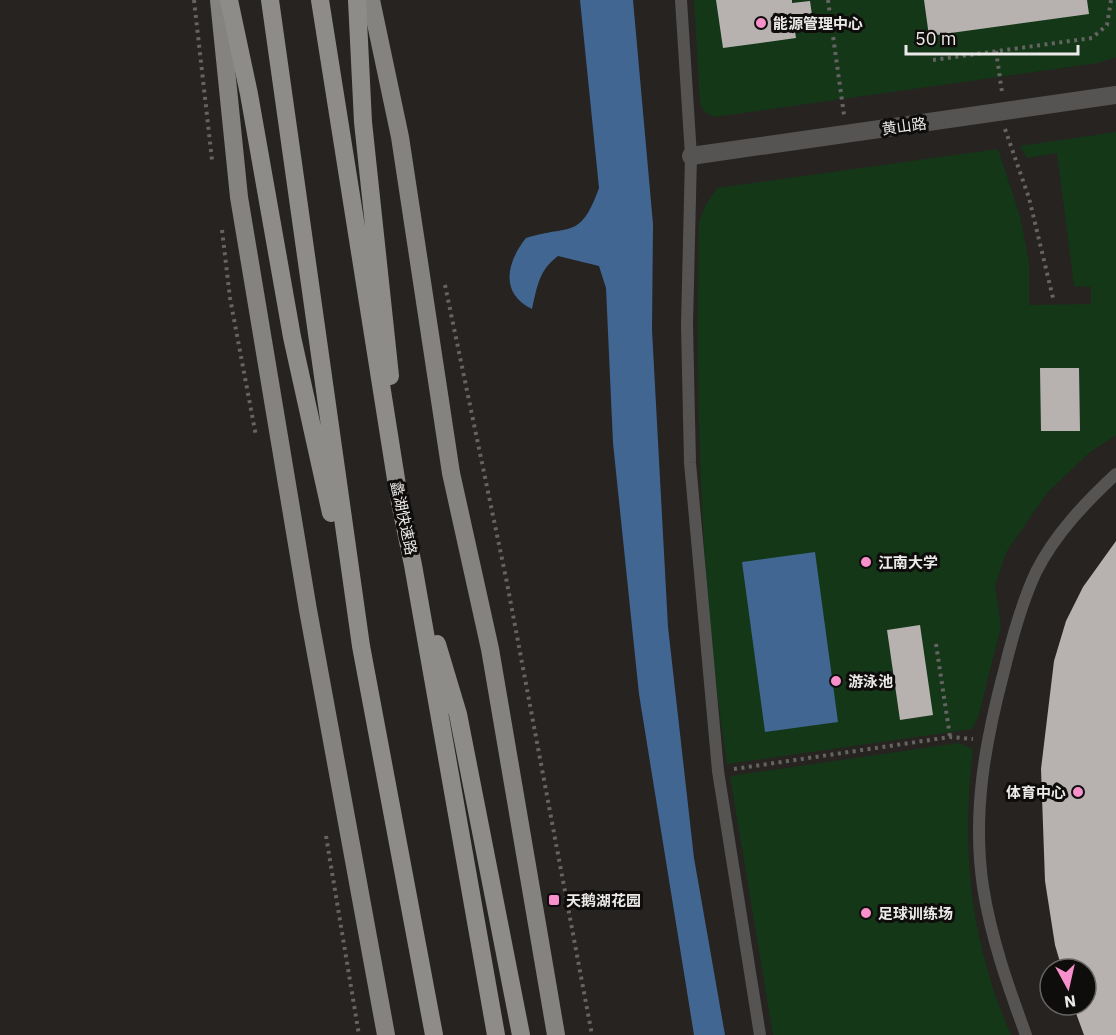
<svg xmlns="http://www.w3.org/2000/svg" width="1116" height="1035" font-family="'IBM Plex Sans','Noto Sans SC',sans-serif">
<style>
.green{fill:#143718}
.water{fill:#426692}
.building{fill:#b7b2b0}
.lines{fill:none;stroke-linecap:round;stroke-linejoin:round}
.path{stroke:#666462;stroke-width:4;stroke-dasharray:3 4.5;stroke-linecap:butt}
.service{stroke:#555452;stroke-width:12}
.minor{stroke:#555452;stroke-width:18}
.primary{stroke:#858380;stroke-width:18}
.trunk{stroke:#8e8c89;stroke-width:18}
.poi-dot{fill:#f890cc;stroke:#0e0d0c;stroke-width:2}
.labels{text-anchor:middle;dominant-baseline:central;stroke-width:6;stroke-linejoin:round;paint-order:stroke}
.poi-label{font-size:15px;font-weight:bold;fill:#eceae9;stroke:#0e0d0c;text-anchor:start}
.street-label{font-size:15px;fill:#eceae9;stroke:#0e0d0c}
</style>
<rect width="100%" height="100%" fill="#262321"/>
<path class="green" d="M 694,0 L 1116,0 L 1116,57 L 1098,63 L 715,117 L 706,113 L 700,104 Z
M 1116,132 L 1116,435 L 1089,453 L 1047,493 L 1007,551 L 995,585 L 1001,626 L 978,718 L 972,729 L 727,764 C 700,585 695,402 699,222 L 705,206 L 717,188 L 998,149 L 1020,216 L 1029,262 L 1029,305 L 1091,304 L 1091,287 L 1074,286 L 1057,153 L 1027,158 L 1020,146 Z
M 959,743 L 973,749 C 961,850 970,941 1011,1035 L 773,1035 L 730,776 Z"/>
<path class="water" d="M 580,0 L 633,0 L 653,224 L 652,330 L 668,627 L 694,858 L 725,1035 L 694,1035 L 639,694 L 613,443 L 606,288 L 599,266 L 558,256 C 539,270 537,287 532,309 C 499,293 507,262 526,238 C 572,224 580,240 599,188 Z
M 815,552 L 838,722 L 765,732 L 742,562 Z"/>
<path class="building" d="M 716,0 L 792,0 L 792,3 L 810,1 L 813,22 L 794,24 L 796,38 L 723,48 Z
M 924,0 L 1087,0 L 1089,14 L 929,36 Z
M 1040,368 L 1079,368 L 1080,431 L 1041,431 Z
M 1116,541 L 1116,1035 L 1084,1035 L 1073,1005 L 1086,1005 L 1086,969 L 1062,969 L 1055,945 L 1045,881 L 1041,769 L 1054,661 L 1066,621 L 1083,587 Z
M 920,625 L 933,715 L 900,720 L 887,630 Z"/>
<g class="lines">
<path class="path" d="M 194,0 L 212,160
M 828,0 L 844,115
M 996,51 L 1002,92
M 933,60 L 1092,38 L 1107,25 L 1111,0
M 1005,129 L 1029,198 L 1053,298
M 222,230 L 230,298 L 256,436
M 445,285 L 507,583 L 592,1035
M 936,644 L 950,737
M 734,769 L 950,737 L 973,739
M 326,836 L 359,1035"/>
<path class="service" d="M 681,0 L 691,156 L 687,325 L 690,463 L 718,771 L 760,1035
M 1026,1035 C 1008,986 991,938 983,887 C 972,813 985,743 1004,671 C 1012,638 1021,604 1036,572 C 1055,534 1085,503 1116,474"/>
<path class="minor" d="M 691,156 L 1116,95"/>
<path class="primary" d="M 219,0 L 239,197 L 308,610 L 386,1035
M 371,0 L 400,137 L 451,473 L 490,649 L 556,1035"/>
<path class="trunk" d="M 229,0 L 249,94 L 292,337 L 331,513
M 270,0 L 361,646 L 434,1035
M 320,0 L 399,498 L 413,565 L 496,1035
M 357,0 L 363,122 L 390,376
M 437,644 L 458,714 L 521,1035"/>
</g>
<g class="poi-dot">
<circle cx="761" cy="23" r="6"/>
<circle cx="866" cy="562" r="6"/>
<circle cx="836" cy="681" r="6"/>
<circle cx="1078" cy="792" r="6"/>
<rect x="548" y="894" width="12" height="12" rx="3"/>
<circle cx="866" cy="913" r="6"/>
</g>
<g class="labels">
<g class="poi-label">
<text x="773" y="23">能源管理中心</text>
<text x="878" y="562">江南大学</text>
<text x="848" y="681">游泳池</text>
<text x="1066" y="792" text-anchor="end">体育中心</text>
<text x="566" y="900">天鹅湖花园</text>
<text x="878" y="913">足球训练场</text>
</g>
<g class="street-label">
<text transform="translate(904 126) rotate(-8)">黄山路</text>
<text transform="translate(404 518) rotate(78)">蠡湖快速路</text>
</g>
</g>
<g transform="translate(1068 987) rotate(172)"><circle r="28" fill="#0e0d0c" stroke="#676564" stroke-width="1.5"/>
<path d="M0-4.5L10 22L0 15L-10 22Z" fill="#f890cc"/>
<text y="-9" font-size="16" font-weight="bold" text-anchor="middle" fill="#eceae9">N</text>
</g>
<path d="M906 45v9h172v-9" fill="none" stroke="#eceae9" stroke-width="3"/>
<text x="915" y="45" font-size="18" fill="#eceae9" stroke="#0e0d0c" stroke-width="4.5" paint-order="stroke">50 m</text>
</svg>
